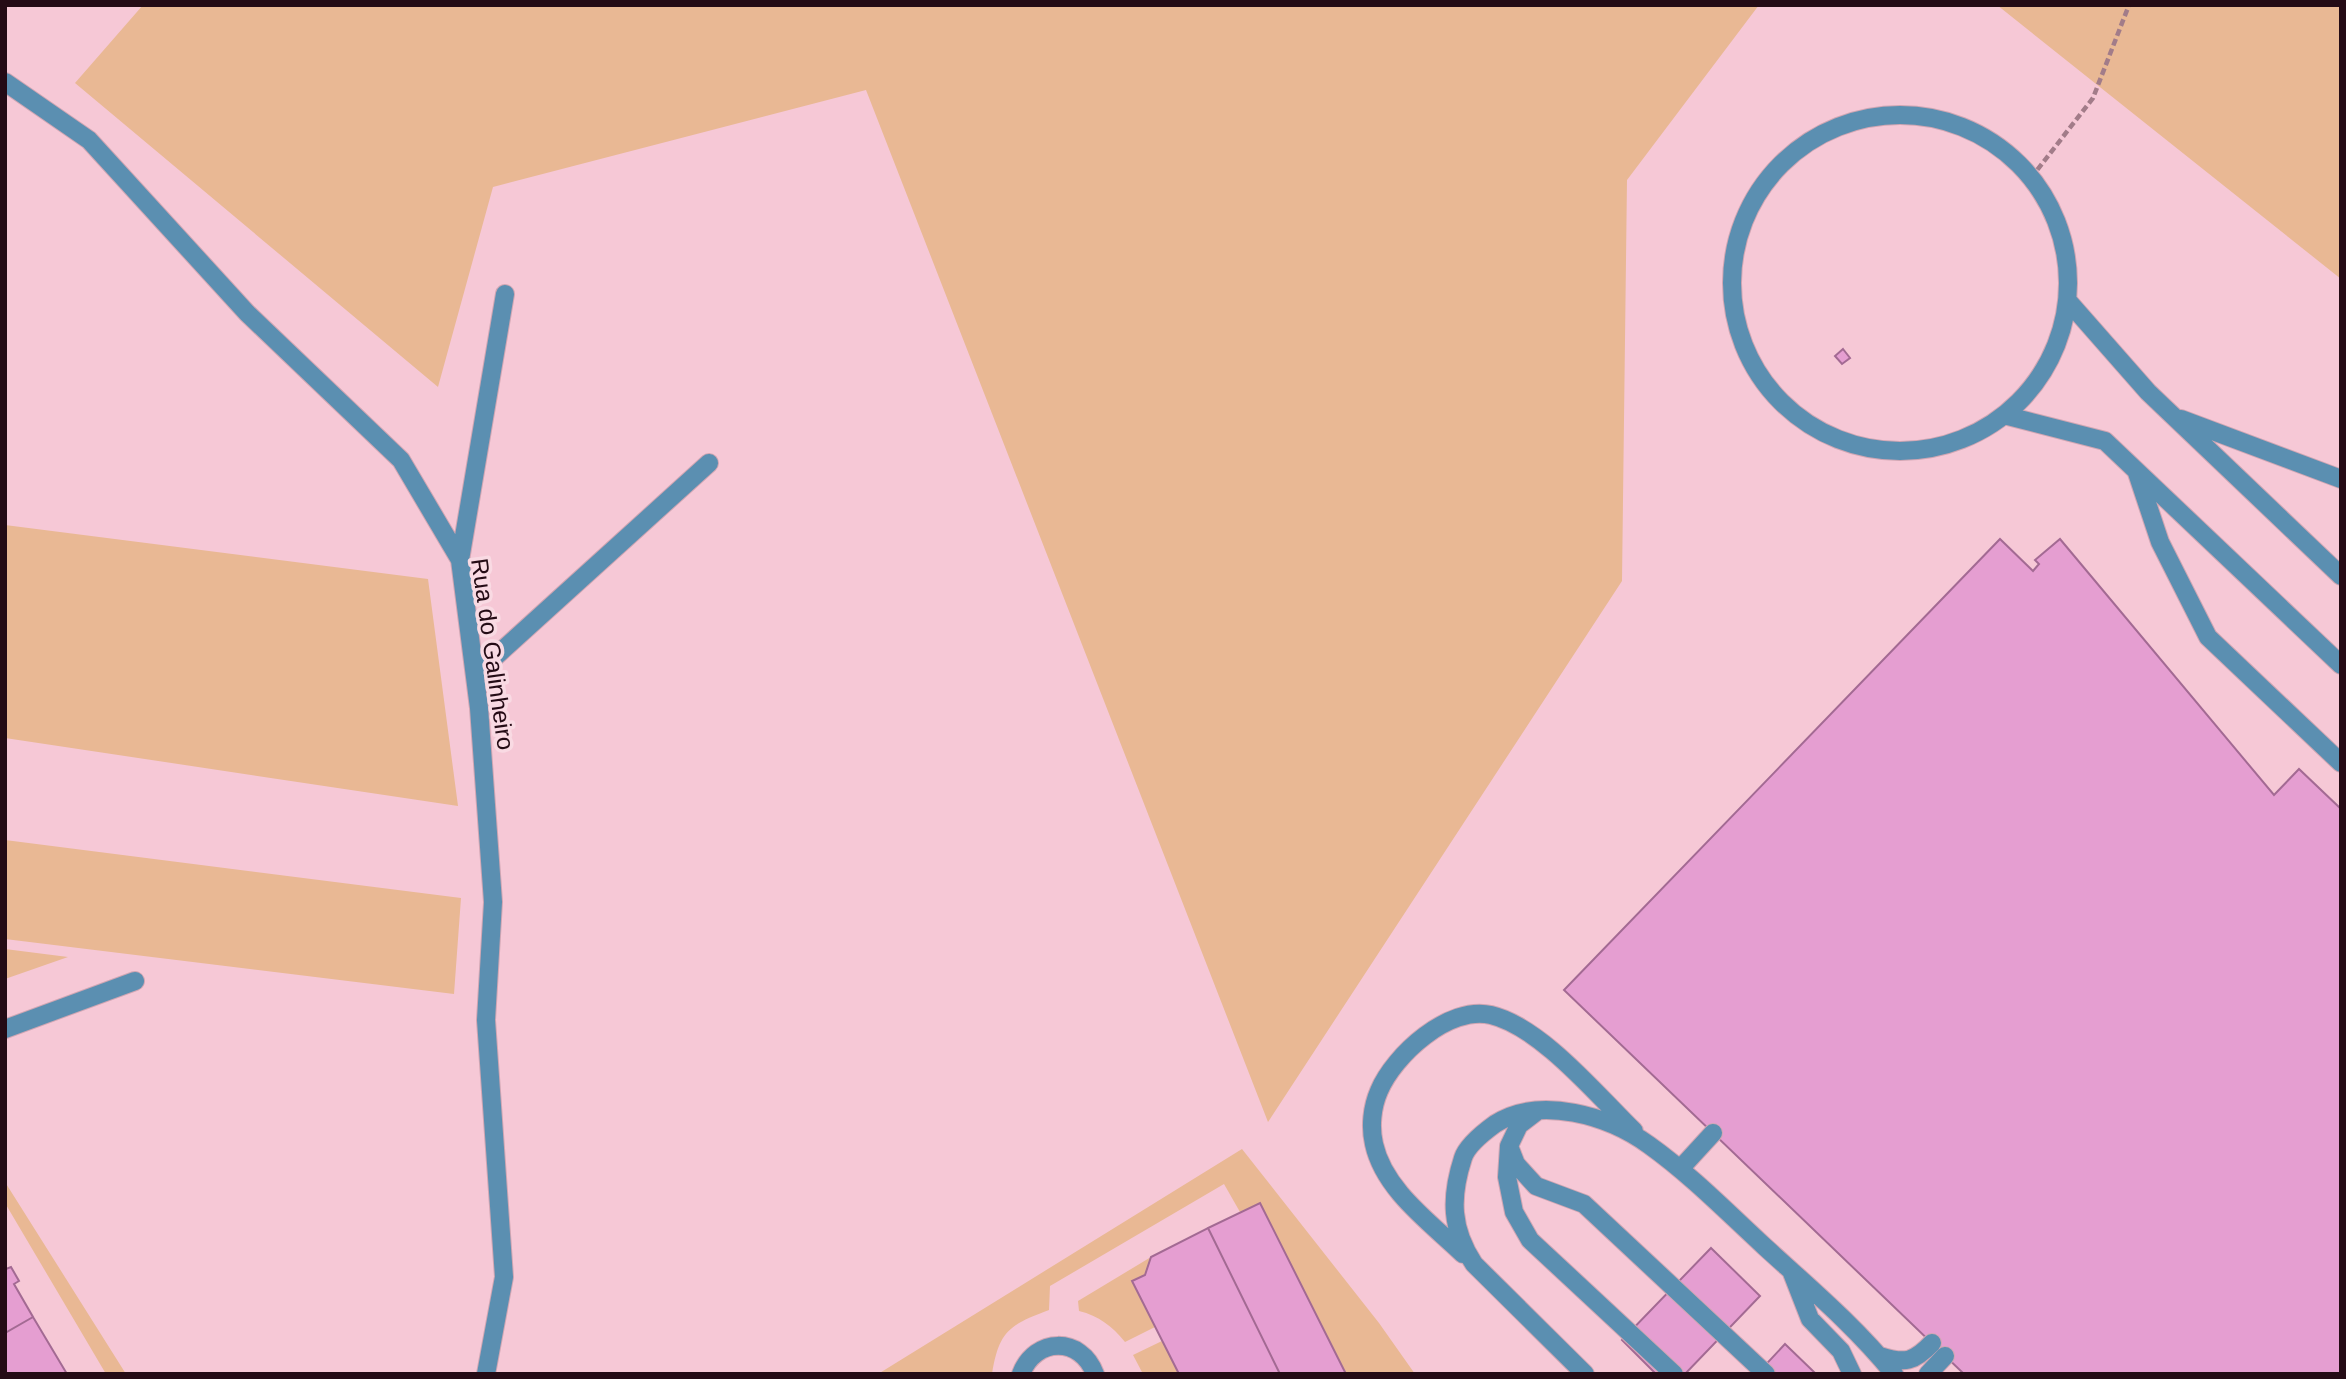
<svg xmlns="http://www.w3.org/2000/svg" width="2346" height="1379" font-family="Arial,sans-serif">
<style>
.green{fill:#e9b894}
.building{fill:#e59ed1;stroke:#a36a93;stroke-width:2}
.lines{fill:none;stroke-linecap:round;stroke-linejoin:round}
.minor-casing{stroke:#d0a6b3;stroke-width:20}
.path{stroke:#a27c89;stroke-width:4.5;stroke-dasharray:7 3.5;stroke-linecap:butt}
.minor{stroke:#5b8fb1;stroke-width:18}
.labels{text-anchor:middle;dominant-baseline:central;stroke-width:7;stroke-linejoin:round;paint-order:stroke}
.street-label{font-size:24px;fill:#240b15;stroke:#f9dae3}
</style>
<rect width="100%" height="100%" fill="#f6c8d6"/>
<path class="green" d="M 143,5 L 1759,5 L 1627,180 L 1622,581 L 1268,1122 L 866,90 L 493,187 L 438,387 L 75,83 Z
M 1997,5 L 2341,5 L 2341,279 Z
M 5,525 L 428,579 L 458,806 L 5,738 Z
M 5,840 L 461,898 L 454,994 L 5,939 Z
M 5,949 L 68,957 L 5,979 Z
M 1242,1149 L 1379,1323 L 1415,1374 L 1346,1374 L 1260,1203 L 1240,1212 L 1224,1184 L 1050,1286 L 1049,1310 C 1009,1325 999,1331 992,1374 L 878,1374 Z
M 5,1182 L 126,1374 L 106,1374 L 5,1203 Z
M 1151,1257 L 1145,1275 L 1132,1281 L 1155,1327 L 1125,1342 C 1112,1326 1099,1316 1079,1311 L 1078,1301 Z
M 1162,1341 L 1179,1374 L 1143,1374 L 1133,1355 Z"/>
<path class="building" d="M 1843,349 L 1850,358 L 1842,364 L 1835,356 Z
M 2000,539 L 2033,571 L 2039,564 L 2035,560 L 2060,539 L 2274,795 L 2299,769 L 2341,809 L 2341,1374 L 1964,1374 L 1564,990 Z
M 1260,1203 L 1346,1374 L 1280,1374 L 1208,1228 Z
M 1208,1228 L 1280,1374 L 1179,1374 L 1132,1281 L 1145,1275 L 1151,1257 Z
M 1711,1248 L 1760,1296 L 1685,1374 L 1656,1374 L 1622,1340 Z
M 5,1267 L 6,1269 L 11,1267 L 19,1281 L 14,1284 L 33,1317 L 5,1333 Z
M 33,1317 L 67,1374 L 5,1374 L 5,1333 Z
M 1785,1344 L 1814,1372 L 1812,1374 L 1757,1374 Z"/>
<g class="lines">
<g class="minor-casing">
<path id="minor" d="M 5,82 L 89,140 L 247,313 L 401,460 L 460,560 L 479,708 L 493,902 L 486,1020 L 504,1277 L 486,1374
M1732 283a168 168 0 1 1 336 0a168 168 0 1 1-336 0Z
M 2068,301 L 2148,392 L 2341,576
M 2004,415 L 2105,441 L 2341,665
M 2181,419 L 2341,479
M 2137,473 L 2160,542 L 2208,637 L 2341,763
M 460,560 L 505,294
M 475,675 L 709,463
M 5,1029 L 135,981
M 1536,1112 L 1519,1125 L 1509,1146 L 1507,1177 L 1514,1212 L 1530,1240 L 1674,1374
M 1509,1146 L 1516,1164 L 1536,1186 L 1584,1204 L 1766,1374
M 1680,1169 L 1713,1133
M 1463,1254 C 1431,1223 1384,1190 1374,1144 C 1370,1127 1372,1107 1379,1091 C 1394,1055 1449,1005 1491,1015 C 1541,1027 1597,1095 1634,1131
M 1792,1273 L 1810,1319 L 1841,1351 L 1852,1374
M 1880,1356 C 1905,1364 1914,1362 1932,1343
M 1021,1374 C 1035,1337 1081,1336 1095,1374
M 1585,1374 L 1474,1264 C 1451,1229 1450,1198 1463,1158 C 1467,1145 1484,1132 1495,1124 C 1540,1095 1609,1116 1649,1145 C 1691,1175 1728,1213 1765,1247 C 1810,1288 1856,1327 1894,1374
M 1928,1374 L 1945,1356"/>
</g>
<path class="path" d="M 2031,178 L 2093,98 L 2129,5"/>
<use href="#minor" class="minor"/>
</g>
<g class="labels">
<g class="street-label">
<text transform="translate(493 654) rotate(82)">Rua do Galinheiro</text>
</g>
</g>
<rect width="2346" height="1379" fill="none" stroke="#240b15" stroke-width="14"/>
</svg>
